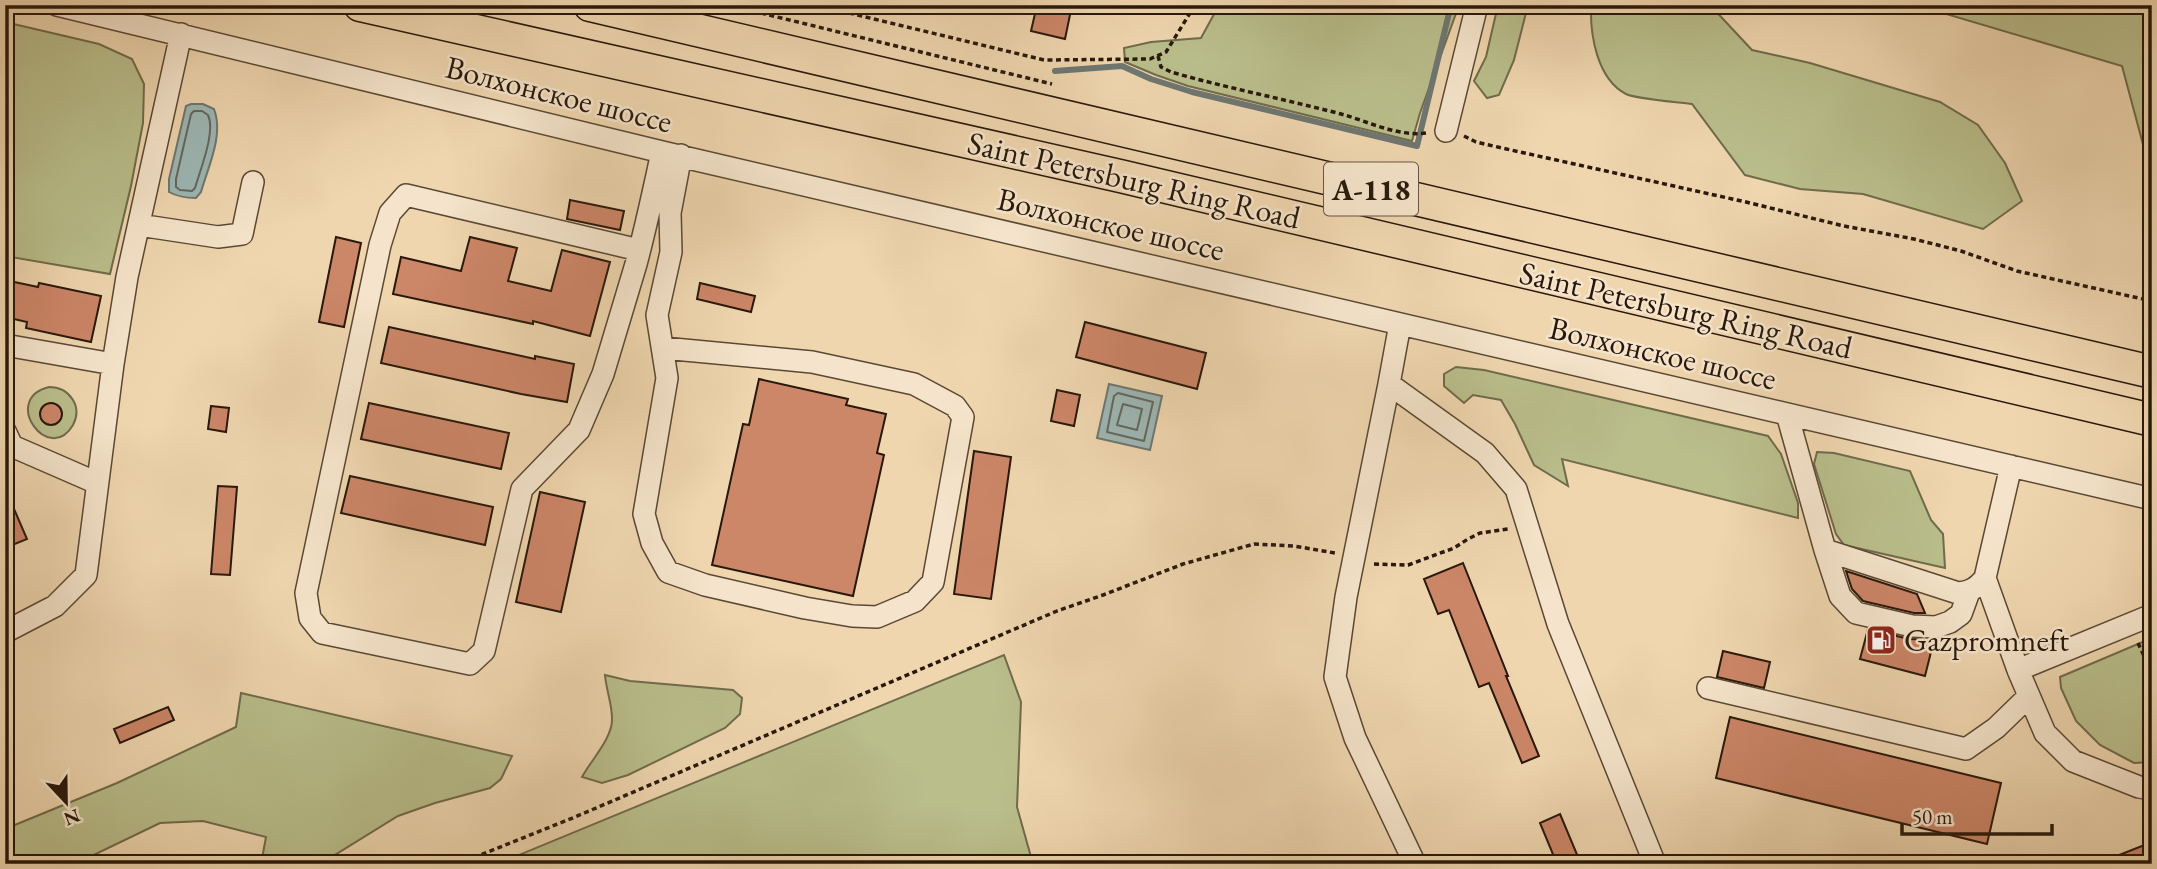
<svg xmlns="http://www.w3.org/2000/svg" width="2157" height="869" font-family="'EB Garamond',serif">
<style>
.green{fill:#b9be8b;stroke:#706b4b;stroke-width:2}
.water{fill:#9db7b5;stroke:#6e7771;stroke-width:2}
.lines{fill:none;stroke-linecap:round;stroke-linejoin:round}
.shore{stroke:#626860;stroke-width:2}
.stream{stroke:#6e7771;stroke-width:6}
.building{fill:#cc8668;stroke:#28180b;stroke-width:2}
.minor-casing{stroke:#5a4834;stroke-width:24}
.highway-casing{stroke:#28180b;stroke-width:35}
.path{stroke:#28180b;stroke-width:3.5;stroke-dasharray:5 3.5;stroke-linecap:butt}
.minor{stroke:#f5e4cb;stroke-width:21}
.highway{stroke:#efd6af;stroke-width:32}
.labels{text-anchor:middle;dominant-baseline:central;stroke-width:5;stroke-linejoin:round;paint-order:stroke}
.shield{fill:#f5e4cb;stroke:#665545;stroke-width:2}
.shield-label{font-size:30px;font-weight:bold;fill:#28180b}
.street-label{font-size:32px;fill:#28180b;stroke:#f5e4cb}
.poi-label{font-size:32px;fill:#28180b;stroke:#f5e4cb;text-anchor:start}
</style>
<rect width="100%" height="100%" fill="#efd6af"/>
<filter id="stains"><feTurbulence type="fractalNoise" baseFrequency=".00286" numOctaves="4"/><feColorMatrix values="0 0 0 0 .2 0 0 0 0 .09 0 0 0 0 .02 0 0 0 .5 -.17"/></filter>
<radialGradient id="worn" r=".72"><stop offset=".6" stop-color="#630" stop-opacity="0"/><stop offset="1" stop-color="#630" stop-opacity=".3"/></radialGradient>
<path class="green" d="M 1219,5 L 1459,5 L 1420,113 L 1412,141 L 1188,86 L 1156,75 L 1125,62 L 1124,48 L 1151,42 L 1201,38 Z
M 1498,5 L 1528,5 L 1514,60 L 1499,95 L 1487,98 L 1474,81 L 1486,57 Z
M 1591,5 L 1710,5 L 1752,50 L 1810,63 L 1940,102 L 1978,125 L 2005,163 L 2022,201 L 1983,229 L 1863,194 L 1800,189 L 1745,175 L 1692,104 C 1678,102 1636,99 1626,94 C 1597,79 1590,35 1591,5 Z
M 1916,5 L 2152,5 L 2152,178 L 2122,66 Z
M 5,22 L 99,44 L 132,59 L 144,84 L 143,123 L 131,186 L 110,274 L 5,256 Z
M 1456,367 L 1484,370 L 1768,436 L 1781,454 L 1798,503 L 1798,518 L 1562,459 L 1568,486 L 1534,465 L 1515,424 L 1501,400 L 1473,395 L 1464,403 L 1444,386 L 1444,374 Z
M 49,387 C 69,387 83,406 73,425 C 49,466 0,399 49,387 Z
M 1817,452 L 1834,453 L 1910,471 L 1931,520 L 1943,534 L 1945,568 L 1844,545 L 1836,534 L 1814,464 Z
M 2152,638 L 2152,762 L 2134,763 L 2100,745 L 2076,721 L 2061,688 L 2060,677 Z
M 1004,655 L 1021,702 L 1017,807 L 1033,864 L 497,864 Z
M 605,675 L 630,681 L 733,690 L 742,698 L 740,714 L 725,728 L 628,775 L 602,783 L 582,777 C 591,760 613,738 612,718 C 612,704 606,689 605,675 Z
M 241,693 L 512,756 L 501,779 L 490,788 L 435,803 L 398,816 L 333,856 L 315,864 L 261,864 L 266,837 L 203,821 L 160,823 L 75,864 L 5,864 L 5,829 L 117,783 L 236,727 Z"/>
<path class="water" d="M 191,104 L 203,104 L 214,109 C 224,135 208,167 201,192 L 196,198 C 186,198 178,197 169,192 L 169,179 L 186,106 Z
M 1109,384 L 1162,396 L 1150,450 L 1097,438 Z"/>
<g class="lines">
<path class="shore" d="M 194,111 L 202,111 L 208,115 C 216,132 200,170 195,188 L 192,191 L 180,190 L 176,187 L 176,179 L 191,114 Z
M 1118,393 L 1153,402 L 1144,441 L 1107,432 L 1114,396 Z
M 1123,404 L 1142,409 L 1137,430 L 1117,425 Z"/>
<path class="stream" d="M 1055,71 L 1122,66 L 1151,79 L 1192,92 L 1417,146 L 1451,5"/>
</g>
<path class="building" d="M 1037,5 L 1072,5 L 1065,39 L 1031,31 Z
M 570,200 L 624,211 L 620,230 L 567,219 Z
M 336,237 L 361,243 L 344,327 L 319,322 Z
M 470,237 L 517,248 L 508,281 L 551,291 L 562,250 L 610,262 L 590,336 L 533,321 L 533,324 L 393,294 L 401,257 L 461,271 Z
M 5,280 L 38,287 L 39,283 L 101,296 L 91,342 L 26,328 L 27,322 L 5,317 Z
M 700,283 L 755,296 L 751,312 L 697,299 Z
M 1085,322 L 1206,353 L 1197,389 L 1076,357 Z
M 389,327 L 535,359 L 535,356 L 574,364 L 567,402 L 521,394 L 381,363 Z
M 759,379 L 848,399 L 846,405 L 886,414 L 877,453 L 884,455 L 853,596 L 712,565 L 743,424 L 749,425 Z
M 1057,390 L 1080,395 L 1074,426 L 1051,421 Z
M40 414a11 11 0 1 1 22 0a11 11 0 1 1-22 0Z
M 369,403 L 509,433 L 501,469 L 361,439 Z
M 211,406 L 229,408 L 226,432 L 208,429 Z
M 974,451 L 1011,457 L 991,599 L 954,594 Z
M 350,476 L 493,507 L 485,545 L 341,513 Z
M 218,486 L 237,487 L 230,575 L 211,574 Z
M 5,488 L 27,539 L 5,548 Z
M 540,492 L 585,502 L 561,612 L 516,602 Z
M 1463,563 L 1508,676 L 1506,676 L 1539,756 L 1522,763 L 1489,683 L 1479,687 L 1449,610 L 1438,614 L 1424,579 Z
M 1846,571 L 1917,594 L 1925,613 L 1914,613 L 1863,601 L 1852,589 Z
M 1868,629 L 1909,639 L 1934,640 L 1925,676 L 1860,659 Z
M 1723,651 L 1770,662 L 1764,688 L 1717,677 Z
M 168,707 L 174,720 L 120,743 L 114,729 Z
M 1730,717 L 2001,783 L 1987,844 L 1716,778 Z
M 1560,814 L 1581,864 L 1557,864 L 1540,823 Z
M 2152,842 L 2152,864 L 2099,864 L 2099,863 Z"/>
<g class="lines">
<g class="minor-casing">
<path id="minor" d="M 57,5 L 662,152 L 2152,499
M 1446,131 L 1477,5
M 139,225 L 218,237 L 242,234 L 253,182
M 639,250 L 406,195 L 390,213 L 380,245 L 306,593 L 310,618 L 322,633 L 470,664 L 484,651 L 522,489 L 579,430 L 603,374 L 636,264 C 646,227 654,189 662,152
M 1400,324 L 1389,384 L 1485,453 L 1516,489 L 1558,624 L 1655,864
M 5,345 L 113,364
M 663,348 L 812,362 L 914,384 L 955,406 L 963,417 L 933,582 L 915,601 L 877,617 L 852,616 L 805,608 L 705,585 L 668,572 L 652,543 L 644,514 L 667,378 L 657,315 L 671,252 L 670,213 L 681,155
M 1389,384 L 1346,597 L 1335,677 L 1355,738 L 1415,864
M 1787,414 L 1825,550 L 1958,593 C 1970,592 1977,588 1985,578
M 5,431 L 12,446 L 97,483
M 2011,466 L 1985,578 L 2018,670 L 2045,733 L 2073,761 L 2139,787 L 2152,789
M 1825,550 L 1840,596 L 1856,613 L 1912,626 L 1936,627 L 1950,622 L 1961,614 L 1969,592
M 5,632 L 55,606 L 86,575 L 113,364 L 127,277 L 181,34
M 2018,670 L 2152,615
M 1708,688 L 1966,749 L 1996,728 L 2029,696"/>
</g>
<g class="highway-casing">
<path id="highway" d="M 360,5 L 1120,176 L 2152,420
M 590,5 L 2152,372"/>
</g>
<path class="path" d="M 728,5 L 1052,84
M 816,5 L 1044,60 L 1150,59 L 1166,52 L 1195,5
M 1158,56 L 1161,67 L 1171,72 C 1227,88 1284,99 1341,114 C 1367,121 1398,137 1426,133
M 1464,136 L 1476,142 L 1502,148 L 1746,202 L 1844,226 L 1914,239 L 1961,251 L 2017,271 L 2152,301
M 1374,564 L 1408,565 L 1454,548 L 1468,539 L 1480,533 L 1508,529
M 2138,643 L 2152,673
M 458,864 L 575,817 L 1057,611 L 1103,595 L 1183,564 L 1254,544 L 1294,546 L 1335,553"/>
<use href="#minor" class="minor"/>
<use href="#highway" class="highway"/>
</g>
<defs>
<g id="fuel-square" transform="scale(1.575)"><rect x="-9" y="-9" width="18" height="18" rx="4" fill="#8f2418" stroke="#f5e4cb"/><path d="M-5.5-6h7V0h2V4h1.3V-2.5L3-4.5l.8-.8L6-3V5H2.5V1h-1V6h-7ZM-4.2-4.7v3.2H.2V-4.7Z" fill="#fff"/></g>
</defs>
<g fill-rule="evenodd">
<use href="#fuel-square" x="1881" y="640"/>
</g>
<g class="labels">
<rect class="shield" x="1324" y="162.5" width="94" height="53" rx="5"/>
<g class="shield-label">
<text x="1371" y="189">А-118</text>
</g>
<g class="street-label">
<text transform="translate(559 94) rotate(14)">Волхонское шоссе</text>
<text transform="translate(1134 180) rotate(13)">Saint Petersburg Ring Road</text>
<text transform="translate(1111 224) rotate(13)">Волхонское шоссе</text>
<text transform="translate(1686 310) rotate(13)">Saint Petersburg Ring Road</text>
<text transform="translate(1663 353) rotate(13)">Волхонское шоссе</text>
</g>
<g class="poi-label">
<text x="1904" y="640">Gazpromneft</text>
</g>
</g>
<rect width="2157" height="869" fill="none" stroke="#efd6af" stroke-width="28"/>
<rect x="7" y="7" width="2143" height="855" fill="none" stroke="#28180b" stroke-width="3.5"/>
<rect x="14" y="14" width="2129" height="841" fill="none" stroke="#28180b" stroke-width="2"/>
<g transform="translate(66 802) rotate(158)" stroke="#f5e4cb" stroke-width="5" paint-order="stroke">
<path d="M0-5L12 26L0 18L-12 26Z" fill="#28180b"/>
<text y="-10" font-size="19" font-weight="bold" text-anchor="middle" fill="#28180b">N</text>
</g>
<path d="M1902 824v10h150v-10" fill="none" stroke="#28180b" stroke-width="3.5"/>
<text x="1912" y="824" font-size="21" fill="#28180b" stroke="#f5e4cb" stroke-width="5" paint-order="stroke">50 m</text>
<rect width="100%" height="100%" filter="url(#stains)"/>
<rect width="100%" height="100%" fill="url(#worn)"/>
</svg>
